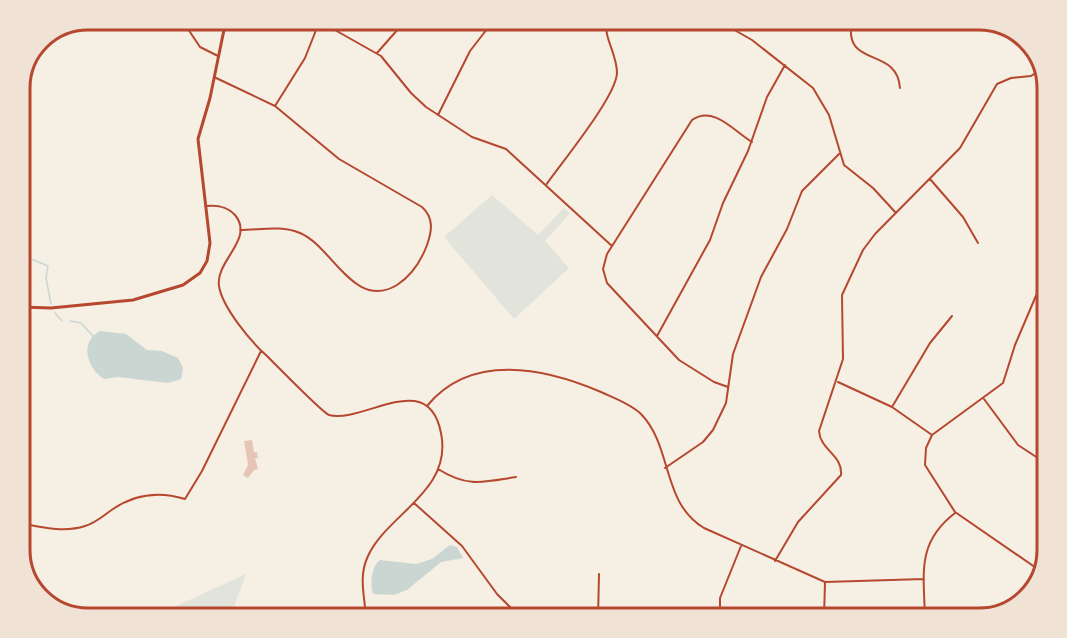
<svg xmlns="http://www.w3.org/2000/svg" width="1067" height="638" font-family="'PT Serif',serif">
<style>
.green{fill:#e2e4dc}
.water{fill:#c9d6d2}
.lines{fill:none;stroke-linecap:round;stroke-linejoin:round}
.stream{stroke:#c9d6d2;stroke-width:1.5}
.building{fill:#e6c5b7}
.minor{stroke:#b5482f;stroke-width:2}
.tertiary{stroke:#b5482f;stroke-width:3}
.rim{fill:none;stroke:#b5482f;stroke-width:3}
</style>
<rect width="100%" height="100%" fill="#f6efe4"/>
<path class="green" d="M 492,195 L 538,235 L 564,208 L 570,213 L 545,241 L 569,268 L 514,319 L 444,237 Z
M 246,574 L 230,618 L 163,612 Z"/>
<path class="water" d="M 100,331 L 126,334 L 147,350 L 162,351 L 178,358 L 183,368 L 181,379 L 168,383 L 118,377 L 104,379 C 87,369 79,342 100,331 Z
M 450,545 L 457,547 L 463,558 L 441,562 L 407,590 L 394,595 L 373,594 C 370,584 371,567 380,560 L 416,564 L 432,559 Z"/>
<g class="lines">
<path class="stream" d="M 20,240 L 31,259 L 48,266 L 46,278 L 51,304
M 55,313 L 62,321
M 70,321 L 81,323 L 93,336"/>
</g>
<path class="building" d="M 252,440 L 254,452 L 257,452 L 258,458 L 255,458 L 258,469 L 254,470 L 248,478 L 243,475 L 248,465 L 244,441 Z"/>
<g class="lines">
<path class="minor" d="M 182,20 L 200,47 L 218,56
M 717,20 L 752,40 L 813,88 L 829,115 L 844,165 L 873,188 L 896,213
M 852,20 C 842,70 897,45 900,88
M 319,21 L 381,56 L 411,93 L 426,107 L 472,137 L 506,149 L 612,246
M 377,53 L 406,20
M 214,77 L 275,106 L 339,159 L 422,207 C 434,218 432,231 427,245 C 421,261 411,276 397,285 C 354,311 332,246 300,233 C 281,225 260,230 240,230
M 275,106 L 305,58 L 320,20
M 438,115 L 470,51 L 494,20
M 930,179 L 963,217 L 978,243
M 546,185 C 562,162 616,97 617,73 C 617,54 604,39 606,20
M 206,206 C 217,205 227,206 235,215 C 255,239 215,261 219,286 C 222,307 251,342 267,356 C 276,365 323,413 329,415 C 364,424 428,367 441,433 C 453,491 387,514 368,556 C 358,577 365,597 366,618
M 657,336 L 710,240 L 723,203 L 748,151 L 767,97 L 785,65
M 838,382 L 892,407 L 932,435
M 728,387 L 714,382 L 679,360 L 607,283 L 603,269 L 607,254 L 692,120 C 713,105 734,131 752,142
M 984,399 L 1018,445 L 1047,464
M 427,406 C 471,352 545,368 601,392 C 614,398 631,404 641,414 C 673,447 661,502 704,528 L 825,582 L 924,579
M 892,407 L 930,343 L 952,316
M 665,468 L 703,442 L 713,430 L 726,403 L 733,354 L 761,277 L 787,229 L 802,191 L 839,154
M 438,469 C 468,488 484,482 516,477
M 414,503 L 462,546 L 497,594 L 521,618
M 20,523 C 41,527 64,533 85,526 C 96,523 104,515 113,509 C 135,494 159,491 185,499 L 202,471 L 261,351
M 775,561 L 798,522 L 841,475 C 843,455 820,450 819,431 L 843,359 L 842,295 L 863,250 L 875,234 L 960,148 L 997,84 L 1011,78 L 1031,76 L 1043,68
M 1042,572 L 955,512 L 925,465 L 926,448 L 932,435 L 1003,383 L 1015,345 L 1041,284 L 1047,251
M 598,618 L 599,574
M 720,618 L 720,598 L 741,546
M 824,618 L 825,582
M 925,618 C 924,574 916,543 955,513"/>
<path class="tertiary" d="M 20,307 L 51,308 L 133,300 L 183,285 L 200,273 L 207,261 L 210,243 L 198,139 L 210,98 L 226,20"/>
</g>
<path d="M0 0H1067V638H0ZM88 30H979A58 58 0 0 1 1037 88V550A58 58 0 0 1 979 608H88A58 58 0 0 1 30 550V88A58 58 0 0 1 88 30Z" fill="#f1e2d6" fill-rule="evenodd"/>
<path class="rim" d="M88 30H979A58 58 0 0 1 1037 88V550A58 58 0 0 1 979 608H88A58 58 0 0 1 30 550V88A58 58 0 0 1 88 30Z"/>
</svg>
